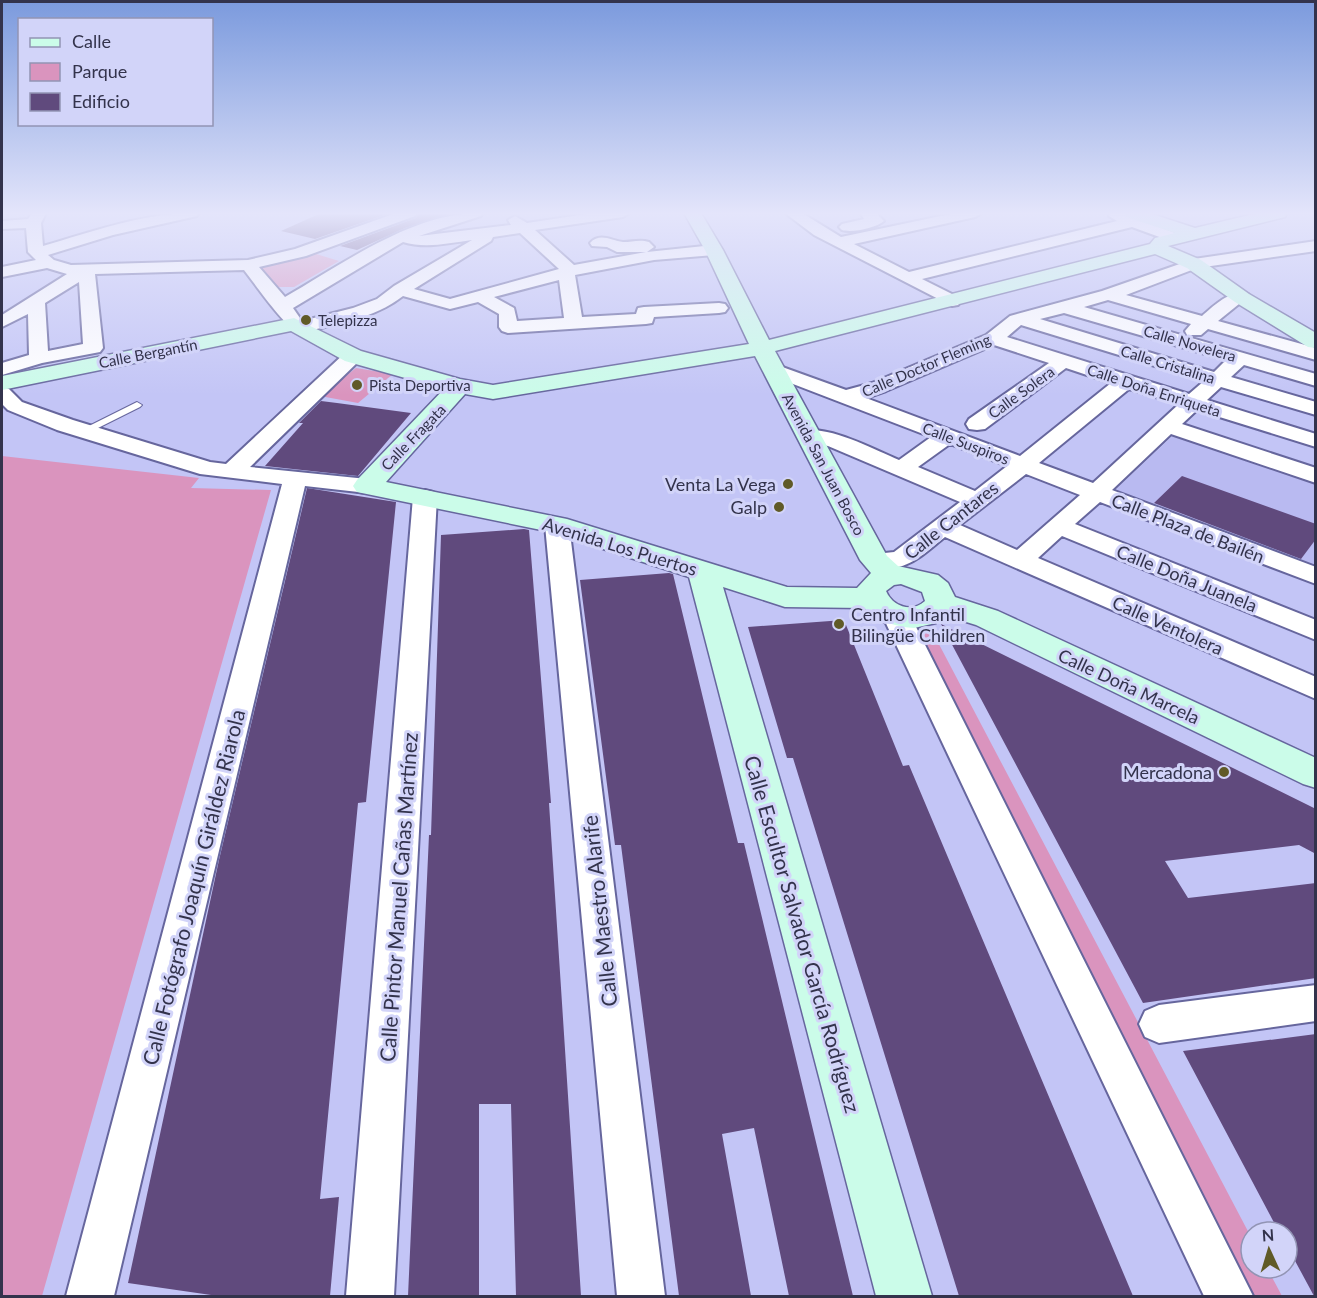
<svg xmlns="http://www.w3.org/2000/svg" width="1317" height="1298" font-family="Lato,sans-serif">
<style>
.built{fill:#b9baf1}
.green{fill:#da94be}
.building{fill:#604a7d}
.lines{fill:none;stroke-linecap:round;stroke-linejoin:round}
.lane-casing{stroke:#66669d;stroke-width:2}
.street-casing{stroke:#66669d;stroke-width:4}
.secondary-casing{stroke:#66669d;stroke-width:3}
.lane{fill:#fff;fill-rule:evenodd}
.street{fill:#fff;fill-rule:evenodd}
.secondary{fill:#cbfce9;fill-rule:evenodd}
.poi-dot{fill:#605a27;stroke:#d2d4f9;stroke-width:2}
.labels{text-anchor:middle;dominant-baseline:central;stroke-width:6;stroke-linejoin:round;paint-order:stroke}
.far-poi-label{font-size:15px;fill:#33334c;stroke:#d2d4f9;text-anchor:start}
.far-street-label{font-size:15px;fill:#33334c;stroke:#d2d4f9}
.poi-label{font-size:18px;fill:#33334c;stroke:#d2d4f9;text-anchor:end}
.street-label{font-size:18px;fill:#33334c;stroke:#d2d4f9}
.near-street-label{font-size:21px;fill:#33334c;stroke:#d2d4f9}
</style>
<rect width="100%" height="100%" fill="#c3c5f6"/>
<path class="built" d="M 1176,433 L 1315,480 L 1315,569 L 1113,492 Z"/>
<path class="green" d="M 313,253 L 339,261 L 294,287 L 277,287 L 258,266 Z
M 356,368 L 393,374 L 358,403 L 320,396 Z
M 2,456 L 199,478 L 191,488 L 271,490 L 42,1296 L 2,1296 Z
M 932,631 L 1251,1237 L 1251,1268 L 1267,1268 L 1282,1296 L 1246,1296 L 915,633 Z"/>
<path class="building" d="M 321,213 L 390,213 L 315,239 L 281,231 Z
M 419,213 L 451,214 L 405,228 L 357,250 L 340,246 L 416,218 Z
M 321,401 L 337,403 L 411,413 L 358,476 L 265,466 L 303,423 L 299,423 Z
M 1182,476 L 1316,524 L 1316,539 L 1301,559 L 1154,503 Z
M 307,488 L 396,502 L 366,802 L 358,803 L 320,1199 L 339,1197 L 330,1296 L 218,1296 L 128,1283 L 219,860 Z
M 524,529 L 529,530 L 551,803 L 549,803 L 581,1296 L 516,1296 L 511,1104 L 479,1104 L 479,1296 L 408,1296 L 429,835 L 431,835 L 441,535 Z
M 669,573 L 673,574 L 738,843 L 744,843 L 853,1296 L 789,1296 L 754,1128 L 722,1134 L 751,1296 L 679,1296 L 621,845 L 615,845 L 580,580 Z
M 844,620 L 903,766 L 909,765 L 1133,1296 L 959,1296 L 793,758 L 787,758 L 748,627 Z
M 941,624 L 1316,809 L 1316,854 L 1299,845 L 1165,861 L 1188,898 L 1316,883 L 1316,978 L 1143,1003 Z
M 1316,1034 L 1316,1296 L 1314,1296 L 1287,1246 L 1287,1232 L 1279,1232 L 1183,1051 Z"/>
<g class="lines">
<g class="lane-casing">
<path id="lane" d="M 137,402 L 142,405 L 140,407 L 88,433 L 80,433 L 79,431 Z"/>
</g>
<g class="street-casing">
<path id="street" d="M 32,213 L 46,213 L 41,223 L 43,246 C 94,231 146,212 199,213 L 197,216 L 113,235 L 48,255 L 54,260 L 71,265 L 248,260 L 295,249 L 396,213 L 417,213 L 415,216 L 306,256 L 259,267 L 285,297 C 343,264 414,211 483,213 L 481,216 L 419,236 L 511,225 L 508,220 L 515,216 L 527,223 L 593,213 L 630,213 L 623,217 L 535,230 L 574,265 L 646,252 L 617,252 L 607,247 L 592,246 L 590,243 C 600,232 612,241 623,242 C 632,242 640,239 649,242 L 654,247 L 647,252 L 714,245 L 722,250 L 714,255 L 654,260 L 575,275 L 582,317 L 636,314 L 638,308 L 644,307 L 719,303 L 725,304 L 728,308 L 725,312 L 719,313 L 654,317 L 652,323 L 646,324 L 508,333 L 502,331 L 499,327 L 499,314 L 478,302 L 450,309 L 403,296 C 374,319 335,324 300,333 C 286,329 256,285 244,270 L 95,274 L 103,348 L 100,352 L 42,363 L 2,375 L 2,363 L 29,355 L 28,314 L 2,327 L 2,315 L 67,274 L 47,268 L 2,277 L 2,267 L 36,260 L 28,252 L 26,228 L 2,229 L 2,221 L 28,219 ZM 520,233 L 559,269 L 450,299 L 414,289 L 491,241 L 493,237 ZM 472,240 L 394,286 L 377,299 L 353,308 L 302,321 L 293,308 L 403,242 C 426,249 449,243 472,240 ZM 559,280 L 564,318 L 517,321 L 514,308 L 494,297 ZM 79,282 L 83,344 L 48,351 L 45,303 Z
M 785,213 L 802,213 L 841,237 L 955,213 L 982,213 L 975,217 L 854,244 L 909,272 L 1117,221 L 1109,216 L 1111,213 L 1121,213 L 1181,235 L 1184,238 L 1176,243 L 1132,227 L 922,279 L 958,297 L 961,301 L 958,305 L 952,306 L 814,235 Z
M 860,213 L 879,213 L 878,215 L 884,221 C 876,228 852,233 842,230 L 839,227 L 842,224 L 864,219 Z
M 1316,241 L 1316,251 L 1197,268 L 1126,295 L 1202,316 C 1215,305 1229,290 1248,294 L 1251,298 L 1248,302 L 1239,304 L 1218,321 L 1316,348 L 1316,360 L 1208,329 L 1201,335 L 1187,335 L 1185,331 L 1191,324 L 1108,300 L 1084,307 L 1316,374 L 1316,386 L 1244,365 L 1231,377 L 1316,402 L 1316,415 L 1221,387 L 1207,400 L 1316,434 L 1316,447 L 1197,410 L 1182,424 L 1316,468 L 1316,483 L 1171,434 L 1112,490 L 1316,567 L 1316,584 L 1100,502 L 1075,524 L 1316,620 L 1316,640 L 1062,536 L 1038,558 L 1316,677 L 1316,699 L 945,537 C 917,559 905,575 866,565 L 862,560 L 866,555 L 894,552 L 960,502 L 828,446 L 801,441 L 798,436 L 801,431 C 829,425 873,449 899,460 L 931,437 L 767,374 L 764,370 L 767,366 L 774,364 L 846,390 L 872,383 L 986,335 L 1010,316 L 1102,291 L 1194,259 ZM 1064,313 L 1226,360 L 1214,372 L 1040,319 ZM 1021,325 L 1204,381 L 1189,394 L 1007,337 ZM 994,345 L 1049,363 L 969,419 L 966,424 L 969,429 L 977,430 L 985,429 L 1066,368 L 1111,383 L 1020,456 L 866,398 L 886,391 ZM 1129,389 L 1179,404 L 1093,483 L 1039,463 ZM 950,444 L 1007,466 L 975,491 L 918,467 ZM 1026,474 L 1080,495 L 1017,550 L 960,525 Z
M 353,350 L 360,352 L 363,356 L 360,360 L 250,467 L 367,479 L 375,481 L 379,486 L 375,491 L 367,493 L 305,486 L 114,1296 L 66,1296 L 282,484 L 200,474 L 57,430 L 8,410 L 2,404 L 2,387 L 9,389 L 22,402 L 73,420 L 210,462 L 226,464 L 346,352 Z
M 425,490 L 433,492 L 437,497 L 394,1296 L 346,1296 L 413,497 L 417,492 Z
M 557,518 L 566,520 L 569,525 L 665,1296 L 617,1296 L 545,525 L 548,520 Z
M 896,606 L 906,609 L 910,615 L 1253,1296 L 1204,1296 L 882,615 L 886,609 Z
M 1316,985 L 1316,1021 L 1159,1043 L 1145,1037 L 1139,1024 L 1145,1011 L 1159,1005 Z"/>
</g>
<g class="secondary-casing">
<path id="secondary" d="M 684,213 L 701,213 L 723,250 L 769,340 L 1150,244 L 1155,238 L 1175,233 L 1126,217 L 1124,213 L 1149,213 L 1195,228 L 1258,213 L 1287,213 L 1285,217 L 1168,246 L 1201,260 L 1249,294 L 1316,333 L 1316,348 L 1308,347 L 1235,302 L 1187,268 L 1155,254 L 775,351 L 887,556 L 898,566 L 938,575 L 948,583 L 955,597 L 998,611 L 1316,758 L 1316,788 L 1303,784 L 976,625 L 947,616 L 936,623 L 914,628 L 903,627 L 880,621 L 864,608 L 785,607 L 723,587 L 932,1296 L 876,1296 L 689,577 L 551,532 L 357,492 L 353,486 L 357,480 L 444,389 L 345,361 L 291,331 L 2,390 L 2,376 L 294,318 L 361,351 L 460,379 L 493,385 L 749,344 L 705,250 ZM 755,356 L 860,560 L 871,573 L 857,588 L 787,587 L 567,519 L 386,482 L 465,394 L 493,399 ZM 901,584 L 922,592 L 925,601 C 912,613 893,607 886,591 L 894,585 Z"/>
</g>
<use href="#lane" class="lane"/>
<use href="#street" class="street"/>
<use href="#secondary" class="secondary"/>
</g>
<linearGradient id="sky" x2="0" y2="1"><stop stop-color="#7b9add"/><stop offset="0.54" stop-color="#e4e5fb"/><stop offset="1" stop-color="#e4e5fb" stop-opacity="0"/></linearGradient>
<rect width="1317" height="395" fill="url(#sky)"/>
<g class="poi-dot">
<circle cx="306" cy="320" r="6"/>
<circle cx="357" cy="385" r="6"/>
<circle cx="788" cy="484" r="6"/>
<circle cx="779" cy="507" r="6"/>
<circle cx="839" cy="624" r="6"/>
<circle cx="1224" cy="772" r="6"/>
</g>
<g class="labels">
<g class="far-poi-label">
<text x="318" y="320">Telepizza</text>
<text x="369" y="385">Pista Deportiva</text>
</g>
<g class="far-street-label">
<text transform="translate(1190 343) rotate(16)">Calle Novelera</text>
<text transform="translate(148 353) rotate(-11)">Calle Bergantín</text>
<text transform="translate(1168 364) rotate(17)">Calle Cristalina</text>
<text transform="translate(926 365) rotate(-23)">Calle Doctor Fleming</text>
<text transform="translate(1154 390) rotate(18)">Calle Doña Enriqueta</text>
<text transform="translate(1021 392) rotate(-36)">Calle Solera</text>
<text transform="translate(413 437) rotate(-46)">Calle Fragata</text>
<text transform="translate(966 443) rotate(21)">Calle Suspiros</text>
<text transform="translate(824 464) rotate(62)">Avenida San Juan Bosco</text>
</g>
<g class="poi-label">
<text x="776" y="484">Venta La Vega</text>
<text x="767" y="507">Galp</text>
<text x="851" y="614" text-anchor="start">Centro Infantil<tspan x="851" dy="21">Bilingüe Children</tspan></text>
<text x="1212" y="772">Mercadona</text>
</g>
<g class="street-label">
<text transform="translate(951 520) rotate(-38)">Calle Cantares</text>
<text transform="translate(1188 528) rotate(21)">Calle Plaza de Bailén</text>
<text transform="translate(620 546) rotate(17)">Avenida Los Puertos</text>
<text transform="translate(1187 578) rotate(22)">Calle Doña Juanela</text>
<text transform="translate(1168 625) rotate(24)">Calle Ventolera</text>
<text transform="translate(1129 686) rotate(25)">Calle Doña Marcela</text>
</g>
<g class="near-street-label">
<text transform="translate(193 887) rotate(-76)">Calle Fotógrafo Joaquín Giráldez Riarola</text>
<text transform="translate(398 897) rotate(-86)">Calle Pintor Manuel Cañas Martínez</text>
<text transform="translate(599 911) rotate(-96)">Calle Maestro Alarife</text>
<text transform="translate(803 934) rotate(74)">Calle Escultor Salvador García Rodríguez</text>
</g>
</g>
<rect width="1317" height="1298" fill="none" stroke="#33334c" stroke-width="6"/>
<rect x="18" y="18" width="195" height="108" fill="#d2d4f9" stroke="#9294b4" stroke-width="1.5"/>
<rect x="30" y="38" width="30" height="9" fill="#cbfce9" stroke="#9294b4" stroke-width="1.5"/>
<text x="72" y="48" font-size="18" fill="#33334c">Calle</text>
<rect x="30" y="63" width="30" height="18" fill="#da94be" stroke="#9294b4" stroke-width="1.5"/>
<text x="72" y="78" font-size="18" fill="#33334c">Parque</text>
<rect x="30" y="93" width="30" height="18" fill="#604a7d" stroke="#9294b4" stroke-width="1.5"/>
<text x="72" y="108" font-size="18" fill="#33334c">Edificio</text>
<g transform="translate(1269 1250) rotate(356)"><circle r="28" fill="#d2d4f9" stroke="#9294b4" stroke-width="1.5"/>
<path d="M0-4.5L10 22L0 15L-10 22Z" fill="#605a27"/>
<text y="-9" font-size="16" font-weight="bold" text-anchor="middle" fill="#33334c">N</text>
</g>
</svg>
